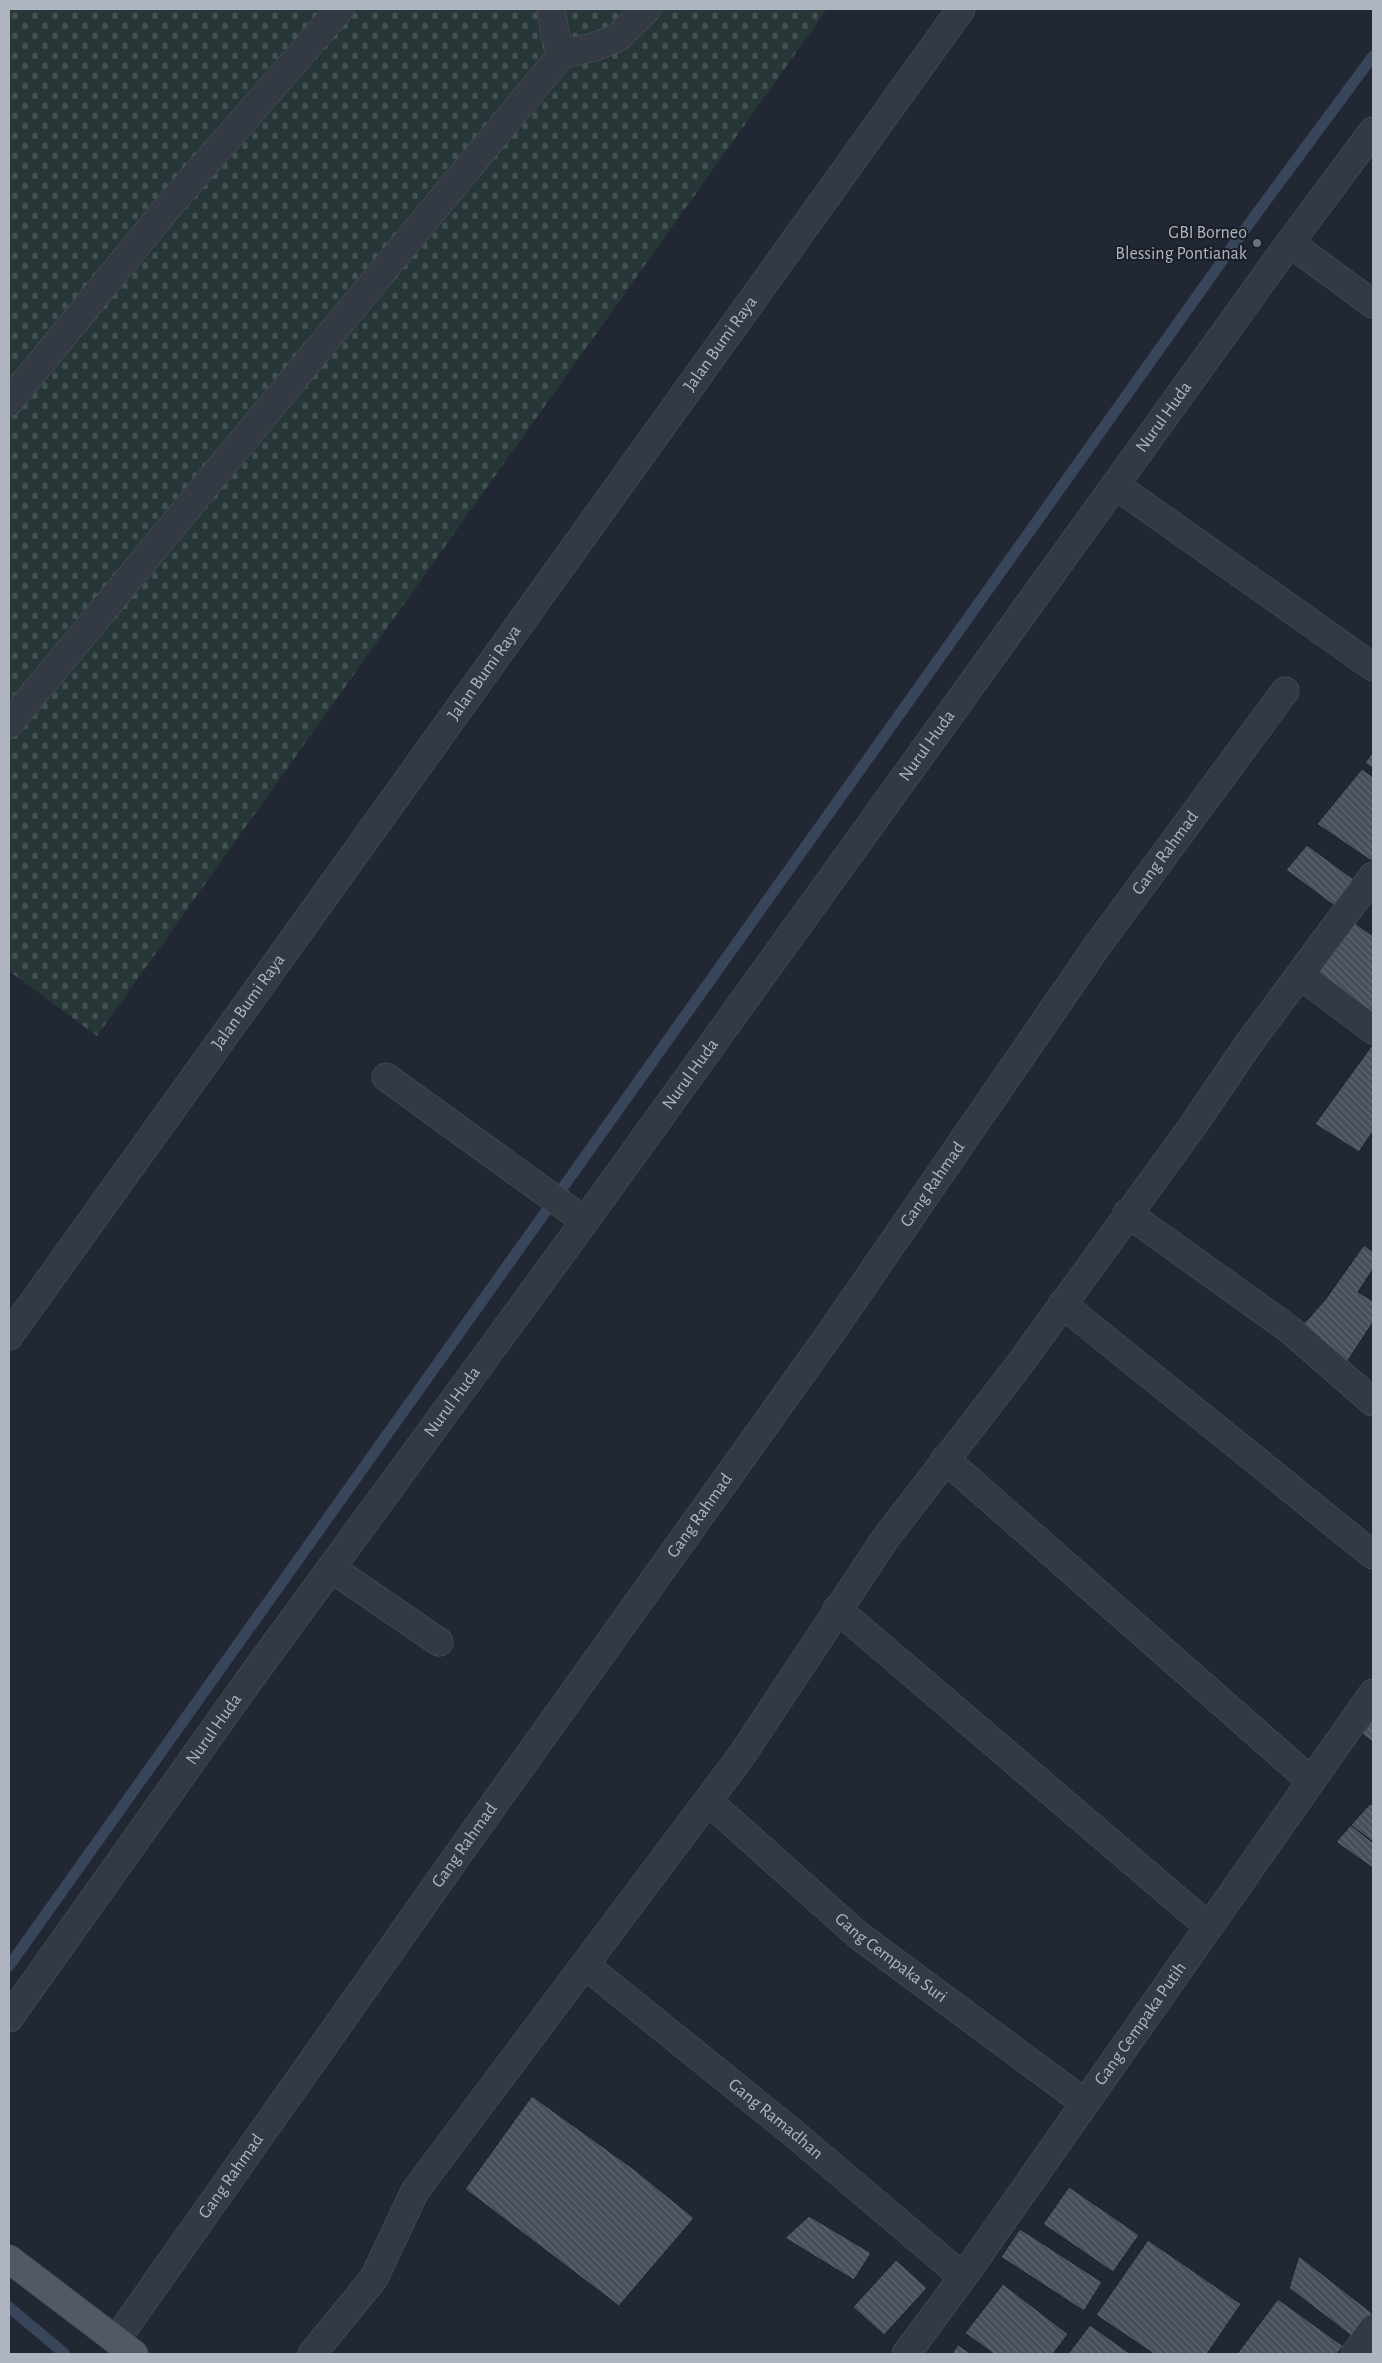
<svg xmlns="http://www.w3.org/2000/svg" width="1382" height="2363" font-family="'Alegreya Sans',sans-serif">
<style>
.cemetery{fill:url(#cemetery-stones)}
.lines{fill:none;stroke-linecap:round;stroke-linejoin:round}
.stream{stroke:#39455a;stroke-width:11}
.building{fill:url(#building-back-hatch);stroke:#1c212a}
.minor-casing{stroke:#4f555e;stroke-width:29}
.major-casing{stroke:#3e434d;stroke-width:29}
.minor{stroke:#343a44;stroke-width:28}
.major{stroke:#525964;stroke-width:28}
.worship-dot{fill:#6b7280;stroke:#1a1f28;stroke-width:2}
.labels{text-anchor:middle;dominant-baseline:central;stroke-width:4;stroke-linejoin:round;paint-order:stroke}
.poi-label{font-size:18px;fill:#afb5c0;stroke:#1a1f28;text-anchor:end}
.street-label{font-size:18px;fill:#afb5c0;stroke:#1a1f28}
</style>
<defs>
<pattern id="cemetery-stones" width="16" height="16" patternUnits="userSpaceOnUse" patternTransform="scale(1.25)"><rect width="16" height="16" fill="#273738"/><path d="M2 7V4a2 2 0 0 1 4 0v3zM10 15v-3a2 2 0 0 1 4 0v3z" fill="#445253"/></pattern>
<pattern id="building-back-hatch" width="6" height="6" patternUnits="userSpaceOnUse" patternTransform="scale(1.25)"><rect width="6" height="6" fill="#484f5c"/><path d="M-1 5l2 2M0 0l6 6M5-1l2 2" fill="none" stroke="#606672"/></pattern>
</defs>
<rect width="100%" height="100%" fill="#212833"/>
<path class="cemetery" d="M 9,9 L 827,9 L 97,1036 L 9,971 Z"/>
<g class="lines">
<path class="stream" d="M 9,1966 L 1237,240 L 1373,56
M 9,2307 L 65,2354"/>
</g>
<path class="building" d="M 1373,752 L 1373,768 L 1365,763 Z
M 1362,769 L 1373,777 L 1373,862 L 1317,824 Z
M 1307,845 L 1356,881 L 1336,907 L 1286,870 Z
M 1352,921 L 1373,936 L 1373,1026 L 1312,978 Z
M 1373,1044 L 1373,1131 L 1359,1152 L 1315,1124 Z
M 1364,1245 L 1373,1252 L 1373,1269 L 1358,1292 L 1373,1301 L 1373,1322 L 1347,1362 L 1301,1327 L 1325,1300 Z
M 1373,1719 L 1373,1742 L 1362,1734 Z
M 1370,1804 L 1373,1806 L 1373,1842 L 1351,1825 Z
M 1351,1825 L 1373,1843 L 1373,1868 L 1336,1842 Z
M 532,2096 L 635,2170 L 694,2218 L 619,2306 L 465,2189 Z
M 1069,2187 L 1139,2235 L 1113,2272 L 1043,2224 Z
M 809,2216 L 871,2253 L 854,2280 L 785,2238 Z
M 1020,2229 L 1102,2282 L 1084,2311 L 1001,2257 Z
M 1148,2240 L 1241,2304 L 1207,2354 L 1154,2354 L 1096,2315 Z
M 1299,2256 L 1372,2313 L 1353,2337 L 1289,2288 Z
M 896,2260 L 927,2288 L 884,2335 L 853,2307 Z
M 1003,2284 L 1068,2334 L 1053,2354 L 994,2354 L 965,2333 Z
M 1278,2299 L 1343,2346 L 1337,2354 L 1237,2354 Z
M 1090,2325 L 1131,2354 L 1068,2354 Z
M 958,2345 L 972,2354 L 952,2354 Z"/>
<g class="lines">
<g class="minor-casing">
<g id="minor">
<path d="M 551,9 L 555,35 L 562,54"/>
<path d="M 1290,243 L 1373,304"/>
<path d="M 9,402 L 167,208 L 340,9"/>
<path d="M 1115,485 L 1373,667"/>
<path d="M 9,724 L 562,54 L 594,47 L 617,38 L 647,9"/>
<path d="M 1300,975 L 1373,1030"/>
<path d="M 386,1077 L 585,1221"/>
<path d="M 1127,1213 L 1289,1329 L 1373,1402"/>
<path d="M 1062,1304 L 1373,1555"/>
<path id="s1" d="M 9,1336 L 961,9"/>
<path d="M 945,1459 L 1310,1780"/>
<path d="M 331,1568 L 439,1642"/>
<path d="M 837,1609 L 1208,1926"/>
<path id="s2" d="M 708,1801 L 858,1935 L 1085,2103"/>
<path id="s3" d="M 585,1965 L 792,2132 L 963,2277"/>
<path id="s4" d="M 9,2018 L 255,1672 L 585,1221 L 1283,252 L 1373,131"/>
<path id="s5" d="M 116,2340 L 467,1842 L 832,1331 L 1097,946 L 1285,691"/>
<path d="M 312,2354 L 374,2278 L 415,2191 L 742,1755 L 885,1539 L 1022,1361 L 1194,1124 L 1247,1046 L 1373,876"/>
<path id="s6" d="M 906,2354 L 963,2277 L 1373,1693"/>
<path d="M 1355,2354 L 1373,2329"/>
</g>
</g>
<g class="major-casing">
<path id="major" d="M 9,2259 L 134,2354"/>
</g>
<use href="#minor" class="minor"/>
<use href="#major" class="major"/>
</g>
<circle class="worship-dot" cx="1257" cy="243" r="5"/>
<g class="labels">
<g class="poi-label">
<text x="1247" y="233">GBI Borneo<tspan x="1247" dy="21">Blessing Pontianak</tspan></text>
</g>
<g class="street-label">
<text stroke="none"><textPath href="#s1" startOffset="1221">Jalan Bumi Raya</textPath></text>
<text stroke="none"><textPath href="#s4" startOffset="1974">Nurul Huda</textPath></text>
<text stroke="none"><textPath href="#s1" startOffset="816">Jalan Bumi Raya</textPath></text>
<text stroke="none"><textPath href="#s4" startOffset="1569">Nurul Huda</textPath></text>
<text stroke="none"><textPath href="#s5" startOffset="1820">Gang Rahmad</textPath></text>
<text stroke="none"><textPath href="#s1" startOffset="411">Jalan Bumi Raya</textPath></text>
<text stroke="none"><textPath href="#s4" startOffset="1164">Nurul Huda</textPath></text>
<text stroke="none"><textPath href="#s5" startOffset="1415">Gang Rahmad</textPath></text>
<text stroke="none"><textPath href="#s4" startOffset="759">Nurul Huda</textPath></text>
<text stroke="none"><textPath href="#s5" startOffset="1010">Gang Rahmad</textPath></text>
<text stroke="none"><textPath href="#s4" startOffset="354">Nurul Huda</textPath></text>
<text stroke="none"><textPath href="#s5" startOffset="605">Gang Rahmad</textPath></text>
<text stroke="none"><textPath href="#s2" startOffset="241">Gang Cempaka Suri</textPath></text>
<text stroke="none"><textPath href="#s6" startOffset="405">Gang Cempaka Putih</textPath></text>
<text stroke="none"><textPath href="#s3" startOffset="245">Gang Ramadhan</textPath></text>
<text stroke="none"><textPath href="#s5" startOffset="200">Gang Rahmad</textPath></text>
</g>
</g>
<rect width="1382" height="2363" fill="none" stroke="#afb5c0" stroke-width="20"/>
</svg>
